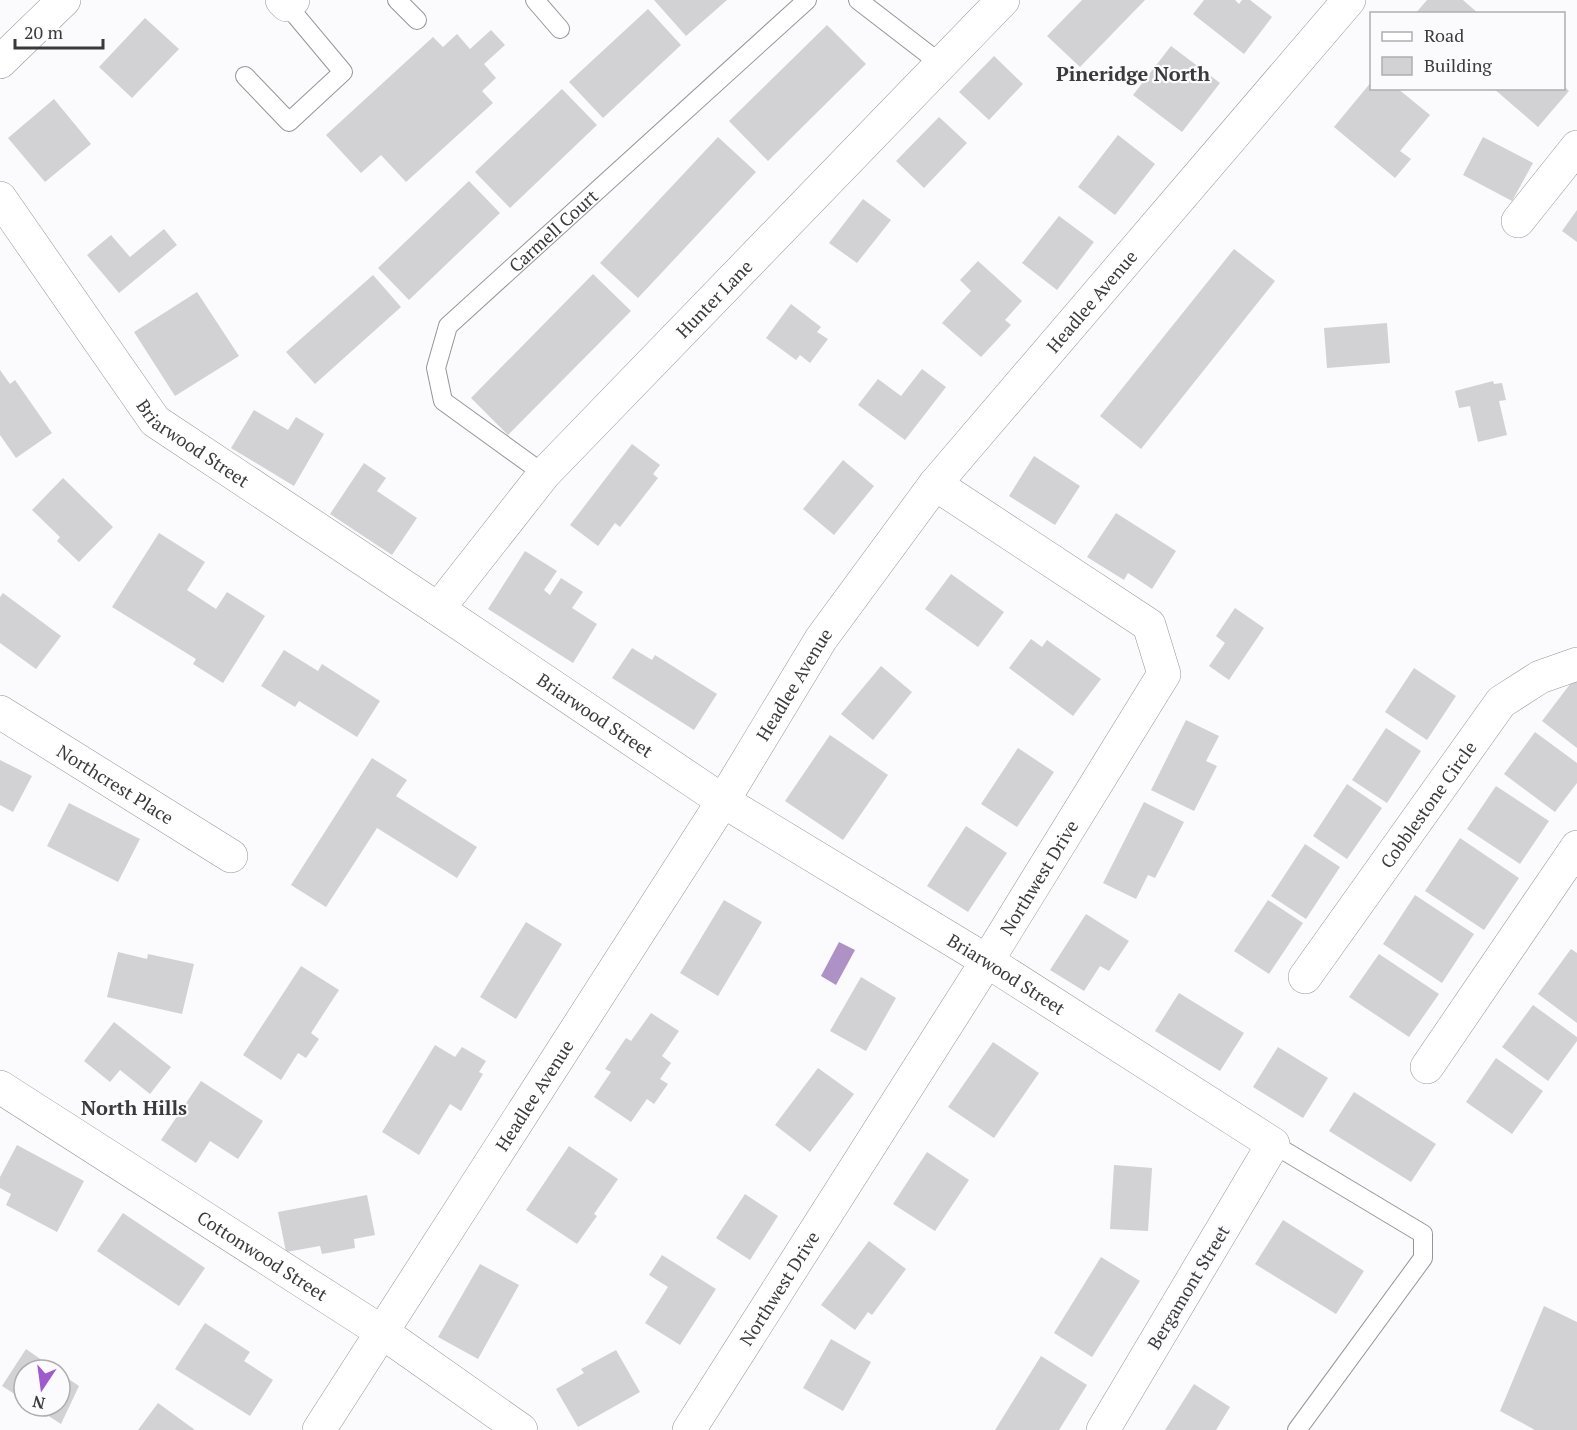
<svg xmlns="http://www.w3.org/2000/svg" width="1577" height="1430" font-family="'PT Serif',serif">
<style>
.water{fill:#ae92c5}
.building{fill:#d2d1d4}
.lines{fill:none;stroke-linecap:round;stroke-linejoin:round}
.service-casing{stroke:#979598;stroke-width:20}
.minor-casing{stroke:#979598;stroke-width:34}
.tertiary-casing{stroke:#979598;stroke-width:34}
.service{stroke:#fff;stroke-width:18}
.minor{stroke:#fff;stroke-width:33}
.tertiary{stroke:#fff;stroke-width:33}
.labels{text-anchor:middle;dominant-baseline:central;stroke-width:4.5;stroke-linejoin:round;paint-order:stroke}
.street-label{font-size:18px;fill:#3b3a3b;stroke:#fbfafd}
.neighbourhood-label{font-size:20px;font-weight:bold;fill:#3b3a3b;stroke:#fbfafd}
</style>
<rect width="100%" height="100%" fill="#fbfafd"/>
<path class="water" d="M 839,942 L 855,950 L 836,985 L 821,976 Z"/>
<path class="building" d="M 654,0 L 727,0 L 686,36 Z
M 1082,0 L 1145,0 L 1080,67 L 1047,36 Z
M 1204,0 L 1235,0 L 1239,4 L 1242,0 L 1250,0 L 1272,17 L 1244,54 L 1193,14 Z
M 1427,0 L 1463,0 L 1479,14 L 1415,14 Z
M 648,9 L 681,45 L 603,118 L 569,82 Z
M 145,18 L 179,49 L 132,98 L 99,67 Z
M 827,25 L 866,64 L 768,161 L 729,121 Z
M 491,30 L 505,45 L 484,64 L 496,78 L 482,91 L 493,103 L 406,182 L 381,155 L 361,173 L 326,135 L 433,37 L 443,47 L 457,34 L 470,49 Z
M 1171,46 L 1220,83 L 1182,132 L 1133,95 Z
M 994,56 L 1023,84 L 989,120 L 959,92 Z
M 1372,81 L 1372,88 L 1397,88 L 1430,115 L 1400,151 L 1411,159 L 1395,178 L 1334,127 Z
M 1564,86 L 1569,91 L 1538,127 L 1493,88 L 1564,88 Z
M 562,89 L 597,125 L 510,208 L 475,172 Z
M 54,99 L 91,144 L 45,182 L 8,138 Z
M 939,117 L 967,143 L 924,188 L 896,161 Z
M 1118,135 L 1155,164 L 1115,215 L 1078,187 Z
M 718,137 L 756,172 L 638,298 L 600,263 Z
M 1483,137 L 1533,163 L 1512,201 L 1463,175 Z
M 469,181 L 500,213 L 409,300 L 378,268 Z
M 863,199 L 891,220 L 857,263 L 829,243 Z
M 1577,210 L 1577,242 L 1562,231 Z
M 1059,216 L 1094,242 L 1057,290 L 1022,263 Z
M 164,229 L 177,245 L 119,293 L 87,255 L 111,235 L 130,257 Z
M 1234,249 L 1275,281 L 1141,449 L 1100,416 Z
M 978,261 L 1022,301 L 1005,320 L 1011,325 L 981,357 L 942,323 L 971,291 L 960,280 Z
M 593,274 L 631,311 L 508,435 L 471,398 Z
M 373,275 L 401,307 L 315,384 L 286,352 Z
M 197,292 L 239,356 L 175,396 L 134,332 Z
M 791,304 L 821,327 L 817,332 L 828,339 L 810,363 L 800,355 L 796,360 L 766,338 Z
M 1387,323 L 1390,363 L 1327,368 L 1324,328 Z
M 922,369 L 946,387 L 905,440 L 858,405 L 878,379 L 901,396 Z
M 0,370 L 10,384 L 15,380 L 52,433 L 16,458 L 0,435 Z
M 1493,381 L 1494,384 L 1502,383 L 1506,400 L 1499,401 L 1507,435 L 1478,442 L 1470,406 L 1459,408 L 1455,391 Z
M 254,410 L 288,430 L 296,417 L 324,434 L 294,486 L 231,448 Z
M 632,444 L 660,465 L 653,474 L 658,478 L 620,527 L 615,523 L 598,546 L 570,525 Z
M 1034,456 L 1080,486 L 1055,525 L 1009,496 Z
M 843,460 L 874,486 L 834,535 L 803,509 Z
M 364,463 L 386,478 L 377,491 L 417,518 L 392,555 L 330,514 Z
M 63,478 L 113,527 L 79,562 L 57,541 L 60,537 L 32,510 Z
M 1116,513 L 1176,551 L 1152,589 L 1128,573 L 1124,580 L 1087,557 Z
M 159,533 L 205,562 L 187,590 L 216,609 L 227,592 L 265,616 L 223,683 L 193,664 L 196,659 L 112,607 Z
M 525,551 L 557,571 L 544,590 L 550,595 L 561,578 L 583,592 L 572,608 L 597,624 L 573,663 L 488,609 Z
M 951,574 L 1004,612 L 978,647 L 925,609 Z
M 3,593 L 61,636 L 36,669 L 0,643 L 0,597 Z
M 1235,608 L 1264,628 L 1229,680 L 1209,666 L 1225,643 L 1216,636 Z
M 1031,639 L 1042,647 L 1047,640 L 1101,679 L 1073,716 L 1009,668 Z
M 632,648 L 652,660 L 655,655 L 717,694 L 694,730 L 612,678 Z
M 284,650 L 318,671 L 322,664 L 380,701 L 357,737 L 299,701 L 295,707 L 261,686 Z
M 881,666 L 912,692 L 873,740 L 841,714 Z
M 1414,668 L 1456,696 L 1427,740 L 1385,712 Z
M 1577,675 L 1577,748 L 1542,721 Z
M 1186,720 L 1219,736 L 1206,761 L 1217,766 L 1194,811 L 1151,790 Z
M 1386,728 L 1421,751 L 1387,803 L 1352,780 Z
M 1535,732 L 1577,763 L 1577,783 L 1555,812 L 1504,774 Z
M 830,735 L 888,775 L 843,840 L 785,801 Z
M 1018,748 L 1054,772 L 1017,827 L 981,804 Z
M 372,758 L 407,780 L 396,796 L 477,847 L 457,878 L 377,828 L 326,907 L 291,885 Z
M 0,760 L 32,776 L 13,812 L 0,805 Z
M 1347,784 L 1382,808 L 1347,859 L 1313,836 Z
M 1496,786 L 1549,821 L 1520,864 L 1467,829 Z
M 1144,802 L 1184,822 L 1155,878 L 1148,875 L 1136,899 L 1103,883 Z
M 69,803 L 140,839 L 118,882 L 47,846 Z
M 966,826 L 1007,853 L 968,912 L 927,886 Z
M 1460,838 L 1519,878 L 1484,930 L 1425,891 Z
M 1305,844 L 1340,867 L 1306,919 L 1271,896 Z
M 1415,895 L 1474,934 L 1442,983 L 1383,944 Z
M 724,900 L 762,922 L 718,996 L 680,973 Z
M 1268,900 L 1303,923 L 1269,974 L 1234,951 Z
M 1086,914 L 1129,941 L 1109,971 L 1100,966 L 1084,991 L 1050,970 Z
M 526,922 L 562,944 L 516,1019 L 480,997 Z
M 1571,949 L 1577,953 L 1577,1023 L 1538,994 Z
M 118,952 L 147,959 L 148,954 L 194,964 L 182,1014 L 107,997 Z
M 1379,954 L 1439,994 L 1409,1037 L 1349,997 Z
M 301,966 L 339,990 L 311,1033 L 319,1039 L 306,1058 L 298,1053 L 281,1080 L 243,1055 Z
M 861,977 L 896,998 L 866,1051 L 830,1031 Z
M 1179,993 L 1244,1033 L 1220,1071 L 1155,1031 Z
M 1533,1005 L 1577,1037 L 1577,1041 L 1548,1081 L 1502,1047 Z
M 651,1013 L 679,1031 L 662,1056 L 671,1063 L 660,1079 L 668,1084 L 654,1104 L 647,1099 L 631,1122 L 594,1097 L 611,1072 L 605,1069 L 626,1038 L 631,1041 Z
M 114,1022 L 171,1067 L 150,1094 L 120,1070 L 110,1082 L 84,1061 Z
M 993,1042 L 1039,1073 L 994,1138 L 948,1107 Z
M 435,1045 L 455,1057 L 462,1047 L 486,1061 L 479,1072 L 483,1074 L 461,1111 L 450,1104 L 419,1155 L 382,1132 Z
M 1278,1047 L 1328,1078 L 1303,1118 L 1253,1087 Z
M 1496,1058 L 1543,1091 L 1512,1134 L 1466,1102 Z
M 818,1068 L 854,1094 L 810,1152 L 775,1125 Z
M 201,1081 L 263,1121 L 238,1159 L 210,1141 L 196,1163 L 161,1140 Z
M 1354,1092 L 1436,1144 L 1411,1182 L 1329,1131 Z
M 17,1145 L 84,1181 L 57,1232 L 6,1205 L 11,1194 L 0,1188 L 0,1177 Z
M 569,1146 L 618,1179 L 594,1214 L 597,1216 L 577,1244 L 526,1210 Z
M 927,1152 L 969,1180 L 935,1231 L 893,1204 Z
M 1114,1165 L 1152,1168 L 1148,1231 L 1110,1229 Z
M 745,1194 L 778,1216 L 750,1260 L 716,1238 Z
M 367,1195 L 375,1235 L 354,1239 L 355,1248 L 322,1254 L 320,1246 L 286,1252 L 278,1212 Z
M 123,1213 L 205,1268 L 179,1306 L 97,1251 Z
M 1283,1220 L 1364,1271 L 1336,1314 L 1255,1264 Z
M 869,1241 L 906,1269 L 872,1315 L 868,1312 L 855,1330 L 821,1305 Z
M 662,1255 L 716,1289 L 680,1345 L 645,1323 L 668,1287 L 649,1275 Z
M 1101,1257 L 1140,1281 L 1092,1357 L 1054,1333 Z
M 480,1264 L 519,1285 L 478,1359 L 438,1337 Z
M 1544,1306 L 1577,1322 L 1577,1430 L 1535,1430 L 1500,1411 Z
M 205,1323 L 250,1352 L 244,1361 L 273,1380 L 250,1416 L 175,1369 Z
M 831,1339 L 871,1362 L 843,1411 L 803,1388 Z
M 26,1349 L 56,1370 L 24,1370 L 24,1400 L 2,1386 Z
M 616,1350 L 640,1392 L 578,1427 L 556,1389 L 584,1373 L 581,1369 Z
M 1041,1356 L 1087,1385 L 1059,1430 L 995,1430 Z
M 60,1373 L 79,1386 L 61,1424 L 33,1406 L 60,1406 Z
M 1194,1384 L 1230,1407 L 1216,1430 L 1165,1430 Z
M 158,1403 L 195,1430 L 138,1430 Z"/>
<g class="lines">
<g class="service-casing">
<g id="service">
<path d="M 397,0 L 417,20"/>
<path d="M 535,0 L 560,29"/>
<path d="M 858,0 L 941,64"/>
<path d="M 245,76 L 289,122 L 343,72 L 287,5"/>
<path id="s1" d="M 544,474 L 443,401 L 436,368 L 448,326 L 807,0"/>
<path d="M 1273,1144 L 1423,1234 L 1423,1258 L 1297,1430"/>
</g>
</g>
<g class="minor-casing">
<g id="minor">
<path d="M 282,0 L 287,5 L 293,0"/>
<path id="s2" d="M 0,198 L 155,421 L 438,609 L 723,801 L 987,961 L 1273,1144 L 1103,1430"/>
<path d="M 1518,221 L 1577,147"/>
<path id="s3" d="M 438,609 L 544,474 L 1003,0"/>
<path id="s4" d="M 0,712 L 231,856"/>
<path id="s5" d="M 1305,977 L 1501,702 L 1540,677 L 1577,664"/>
<path d="M 1427,1067 L 1577,847"/>
<path id="s6" d="M 0,1087 L 382,1332 L 521,1430"/>
<path id="s7" d="M 319,1430 L 723,801 L 821,639 L 935,484 L 1349,0"/>
<path id="s8" d="M 689,1430 L 987,961 L 1164,674 L 1149,625 L 935,484"/>
</g>
</g>
<g class="tertiary-casing">
<path id="tertiary" d="M 0,62 L 64,0"/>
</g>
<use href="#service" class="service"/>
<use href="#minor" class="minor"/>
<use href="#tertiary" class="tertiary"/>
</g>
<g class="labels">
<g class="street-label">
<text stroke="none"><textPath href="#s1" startOffset="344">Carmell Court</textPath></text>
<text stroke="none"><textPath href="#s3" startOffset="416">Hunter Lane</textPath></text>
<text stroke="none"><textPath href="#s7" startOffset="1370">Headlee Avenue</textPath></text>
<text stroke="none"><textPath href="#s2" startOffset="315">Briarwood Street</textPath></text>
<text stroke="none"><textPath href="#s7" startOffset="884">Headlee Avenue</textPath></text>
<text stroke="none"><textPath href="#s2" startOffset="801">Briarwood Street</textPath></text>
<text stroke="none"><textPath href="#s4" startOffset="136">Northcrest Place</textPath></text>
<text stroke="none"><textPath href="#s5" startOffset="212">Cobblestone Circle</textPath></text>
<text stroke="none"><textPath href="#s8" startOffset="654">Northwest Drive</textPath></text>
<text stroke="none"><textPath href="#s2" startOffset="1287">Briarwood Street</textPath></text>
<text stroke="none"><textPath href="#s7" startOffset="398">Headlee Avenue</textPath></text>
<text stroke="none"><textPath href="#s6" startOffset="312">Cottonwood Street</textPath></text>
<text transform="translate(1188 1287) rotate(-59)">Bergamont Street</text>
<text stroke="none"><textPath href="#s8" startOffset="168">Northwest Drive</textPath></text>
</g>
<g class="neighbourhood-label">
<text x="1133" y="73">Pineridge North</text>
<text x="134" y="1107">North Hills</text>
</g>
</g>
<rect x="1370" y="12" width="195" height="78" fill="#fbfafd" stroke="#aeadaf" stroke-width="1.5"/>
<rect x="1382" y="32" width="30" height="9" fill="#ffffff" stroke="#aeadaf" stroke-width="1.5"/>
<text x="1424" y="42" font-size="18" fill="#3b3a3b">Road</text>
<rect x="1382" y="57" width="30" height="18" fill="#d2d1d4" stroke="#aeadaf" stroke-width="1.5"/>
<text x="1424" y="72" font-size="18" fill="#3b3a3b">Building</text>
<g transform="translate(42 1388) rotate(193)"><circle r="28" fill="#fbfafd" stroke="#aeadaf" stroke-width="1.5"/>
<path d="M0-4.5L10 22L0 15L-10 22Z" fill="#9f5ace"/>
<text y="-9" font-size="16" font-weight="bold" text-anchor="middle" fill="#3b3a3b">N</text>
</g>
<path d="M15 39v9h88v-9" fill="none" stroke="#3b3a3b" stroke-width="3"/>
<text x="24" y="39" font-size="18" fill="#3b3a3b" stroke="#fbfafd" stroke-width="4.5" paint-order="stroke">20 m</text>
</svg>
